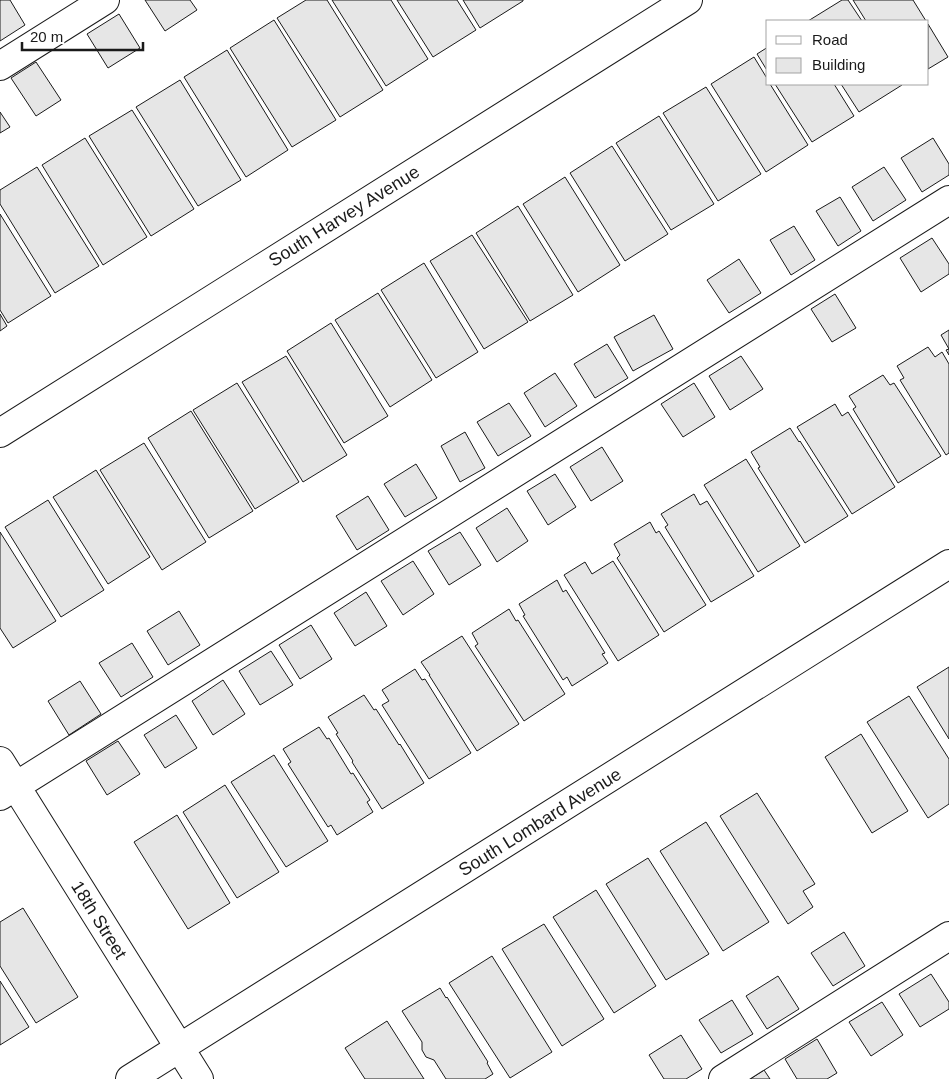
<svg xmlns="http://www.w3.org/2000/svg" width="949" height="1079" font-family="Helvetica,sans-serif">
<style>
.building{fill:#e6e6e6;stroke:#1a1a1a}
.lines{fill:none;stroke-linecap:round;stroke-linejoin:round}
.minor-casing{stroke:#1a1a1a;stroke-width:30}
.minor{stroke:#fff;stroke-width:28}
.labels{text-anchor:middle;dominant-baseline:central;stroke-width:4;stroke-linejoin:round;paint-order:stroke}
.street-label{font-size:18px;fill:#1a1a1a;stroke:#fff}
</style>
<rect width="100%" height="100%" fill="#fff"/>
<path class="building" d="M 0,0 L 10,0 L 25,25 L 0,41 Z
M 145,0 L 190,0 L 197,10 L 165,31 Z
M 306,0 L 327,0 L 383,90 L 340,117 L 277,18 Z
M 332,0 L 391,0 L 428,59 L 386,86 Z
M 397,0 L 457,0 L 476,30 L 433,57 Z
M 463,0 L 523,0 L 523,1 L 480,28 Z
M 842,0 L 848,0 L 862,21 L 808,21 Z
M 853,0 L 913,0 L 926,21 L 866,21 Z
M 119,14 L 140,48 L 108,68 L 87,34 Z
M 274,20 L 336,120 L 292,147 L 230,48 Z
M 928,24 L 948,57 L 928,69 Z
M 768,47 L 768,72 L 757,54 Z
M 227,50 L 288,150 L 246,177 L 184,77 Z
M 754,57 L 768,80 L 768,84 L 770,84 L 808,145 L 766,172 L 711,84 Z
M 36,62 L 61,100 L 36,116 L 11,78 Z
M 180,80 L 241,180 L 198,206 L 136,107 Z
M 775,84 L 834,84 L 854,116 L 812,142 Z
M 841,84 L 901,84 L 902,85 L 859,112 Z
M 706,87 L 761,174 L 718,201 L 663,113 Z
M 132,110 L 194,209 L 151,236 L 89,136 Z
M 0,112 L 10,127 L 0,133 Z
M 659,116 L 714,204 L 671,230 L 616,143 Z
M 85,138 L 147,237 L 103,265 L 42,165 Z
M 933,138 L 949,164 L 949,175 L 922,192 L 901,158 Z
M 612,146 L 668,234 L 625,261 L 570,173 Z
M 37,167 L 99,266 L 55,293 L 0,204 L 0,190 Z
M 884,167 L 906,200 L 873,221 L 852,187 Z
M 565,177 L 620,265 L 578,292 L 523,204 Z
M 840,197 L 861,231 L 838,246 L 816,211 Z
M 518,206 L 573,295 L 530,321 L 476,233 Z
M 0,214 L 51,296 L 8,323 L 0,310 Z
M 794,226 L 815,260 L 791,275 L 770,240 Z
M 472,235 L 528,322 L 484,349 L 430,261 Z
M 932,238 L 949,264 L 949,274 L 921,292 L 900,258 Z
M 739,259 L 761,293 L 729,313 L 707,280 Z
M 424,263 L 478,352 L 436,378 L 381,290 Z
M 378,293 L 432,380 L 390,407 L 335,320 Z
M 835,294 L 856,328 L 832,342 L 811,309 Z
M 0,314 L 7,326 L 0,331 Z
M 654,315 L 673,349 L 633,371 L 614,337 Z
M 331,323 L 388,416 L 344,443 L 287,351 Z
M 949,330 L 949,355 L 946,350 L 949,349 L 941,335 Z
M 607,344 L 628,378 L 595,398 L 574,364 Z
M 928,347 L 935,357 L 942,352 L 949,364 L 949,453 L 946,455 L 900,380 L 904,378 L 897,366 Z
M 286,356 L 347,455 L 303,482 L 242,382 Z
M 741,356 L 763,389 L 730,410 L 709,376 Z
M 555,373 L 577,406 L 545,427 L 524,393 Z
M 883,375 L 890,385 L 894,383 L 941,456 L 898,483 L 853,409 L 856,407 L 849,396 Z
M 237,383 L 299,482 L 255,509 L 193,410 Z
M 694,383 L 715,417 L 683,437 L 661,404 Z
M 509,403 L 531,436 L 498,456 L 477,422 Z
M 835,404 L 842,416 L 848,412 L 895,487 L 852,514 L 797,427 Z
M 191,411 L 253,511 L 209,538 L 148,438 Z
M 790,428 L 799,442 L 800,441 L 848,516 L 805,543 L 758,468 L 760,467 L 751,452 Z
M 465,432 L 485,468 L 460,482 L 441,446 Z
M 144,443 L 206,542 L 162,570 L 100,470 Z
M 602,447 L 623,481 L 591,501 L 570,467 Z
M 746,459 L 800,546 L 758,572 L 704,485 Z
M 416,464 L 437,498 L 405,517 L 384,484 Z
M 96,470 L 150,557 L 108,584 L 53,497 Z
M 555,474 L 576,507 L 548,525 L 527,491 Z
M 694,494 L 700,505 L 707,501 L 754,576 L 711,602 L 665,527 L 668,525 L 661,514 Z
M 368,496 L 389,530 L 357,550 L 336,516 Z
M 48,500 L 104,590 L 61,617 L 5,527 Z
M 507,508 L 528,541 L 497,562 L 476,528 Z
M 650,522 L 656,533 L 659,531 L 706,605 L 664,632 L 617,558 L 620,555 L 614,544 Z
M 0,532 L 56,621 L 13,648 L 0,628 Z
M 460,532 L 481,565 L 449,585 L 428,551 Z
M 413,561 L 434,594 L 403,615 L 381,581 Z
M 613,561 L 659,635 L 618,661 L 564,575 L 585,562 L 592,574 Z
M 557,580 L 563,592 L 566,590 L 605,653 L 602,654 L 608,663 L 572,686 L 567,677 L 563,680 L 523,616 L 525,615 L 519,604 Z
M 366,592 L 387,626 L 355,646 L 334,613 Z
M 509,609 L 516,621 L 518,620 L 565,694 L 524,721 L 475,646 L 478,644 L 472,633 Z
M 179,611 L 200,645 L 168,665 L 147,631 Z
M 311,625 L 332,659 L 300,679 L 279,645 Z
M 462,636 L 519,724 L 477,751 L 429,675 L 430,675 L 421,662 Z
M 132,643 L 153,677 L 121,697 L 99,663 Z
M 271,651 L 293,685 L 260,705 L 239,671 Z
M 949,667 L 949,739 L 917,687 Z
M 415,669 L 422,680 L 425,679 L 471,753 L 429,779 L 382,705 L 389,701 L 382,690 Z
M 223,680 L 245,714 L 213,735 L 192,701 Z
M 80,681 L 101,714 L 69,735 L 48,701 Z
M 364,695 L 374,710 L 376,709 L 399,745 L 400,744 L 424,783 L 382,809 L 352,762 L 353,761 L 336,734 L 338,733 L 328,717 Z
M 909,696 L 949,759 L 949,804 L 928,818 L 867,722 Z
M 176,715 L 197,748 L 165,768 L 144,735 Z
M 319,727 L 327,739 L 329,738 L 351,774 L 353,773 L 370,800 L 367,802 L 373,812 L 337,835 L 331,825 L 328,827 L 288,764 L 291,762 L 283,749 Z
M 861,734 L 908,811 L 872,833 L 825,757 Z
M 118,741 L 140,774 L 107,795 L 86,761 Z
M 274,755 L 328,841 L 286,867 L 231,782 Z
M 225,785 L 279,872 L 237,898 L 183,812 Z
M 757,793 L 815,884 L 803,891 L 813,907 L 788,924 L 720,816 Z
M 177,815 L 230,903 L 188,929 L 134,842 Z
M 706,822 L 769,922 L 723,951 L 660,851 Z
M 648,858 L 709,954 L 666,980 L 606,884 Z
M 596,890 L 656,986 L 614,1013 L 553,917 Z
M 23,908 L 78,997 L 36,1023 L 0,966 L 0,922 Z
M 544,924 L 604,1019 L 562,1046 L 502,949 Z
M 844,932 L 865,966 L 833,986 L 811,953 Z
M 492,956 L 552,1052 L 510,1078 L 449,983 Z
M 931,974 L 949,1002 L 949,1009 L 920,1027 L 899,994 Z
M 778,976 L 799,1009 L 767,1029 L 746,996 Z
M 0,981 L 29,1027 L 0,1045 Z
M 440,988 L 446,998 L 447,997 L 488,1062 L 487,1063 L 493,1074 L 485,1079 L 446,1079 L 434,1060 L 426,1057 L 422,1050 L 422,1042 L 402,1011 Z
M 732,1000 L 753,1034 L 721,1053 L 699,1020 Z
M 882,1002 L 903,1035 L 871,1056 L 849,1022 Z
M 387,1021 L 424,1079 L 365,1079 L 345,1048 Z
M 681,1035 L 702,1069 L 686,1079 L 664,1079 L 649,1055 Z
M 817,1039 L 837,1073 L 827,1079 L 797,1079 L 785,1059 Z
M 764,1070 L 770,1079 L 750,1079 Z"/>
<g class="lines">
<g class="minor-casing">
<path id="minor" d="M 0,66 L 105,0
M 0,433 L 688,0
M 0,761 L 199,1079
M 0,796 L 949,200
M 130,1079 L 949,564
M 723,1079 L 949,936"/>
</g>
<use href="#minor" class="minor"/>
</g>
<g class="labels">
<g class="street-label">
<text transform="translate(344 216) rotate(-32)">South Harvey Avenue</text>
<text transform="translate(540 822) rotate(-32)">South Lombard Avenue</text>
<text transform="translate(99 920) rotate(58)">18th Street</text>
</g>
</g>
<rect x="766" y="20" width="162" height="65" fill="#ffffff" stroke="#a3a3a3"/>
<rect x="776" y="36" width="25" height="8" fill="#ffffff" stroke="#a3a3a3"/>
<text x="812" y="45" font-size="15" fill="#1a1a1a">Road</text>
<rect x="776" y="58" width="25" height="15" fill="#e6e6e6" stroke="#a3a3a3"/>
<text x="812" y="70" font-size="15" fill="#1a1a1a">Building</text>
<path d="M22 42v8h121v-8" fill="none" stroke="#1a1a1a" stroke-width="2.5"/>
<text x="30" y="42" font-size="15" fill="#1a1a1a" stroke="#ffffff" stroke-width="4" paint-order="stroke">20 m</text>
</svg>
